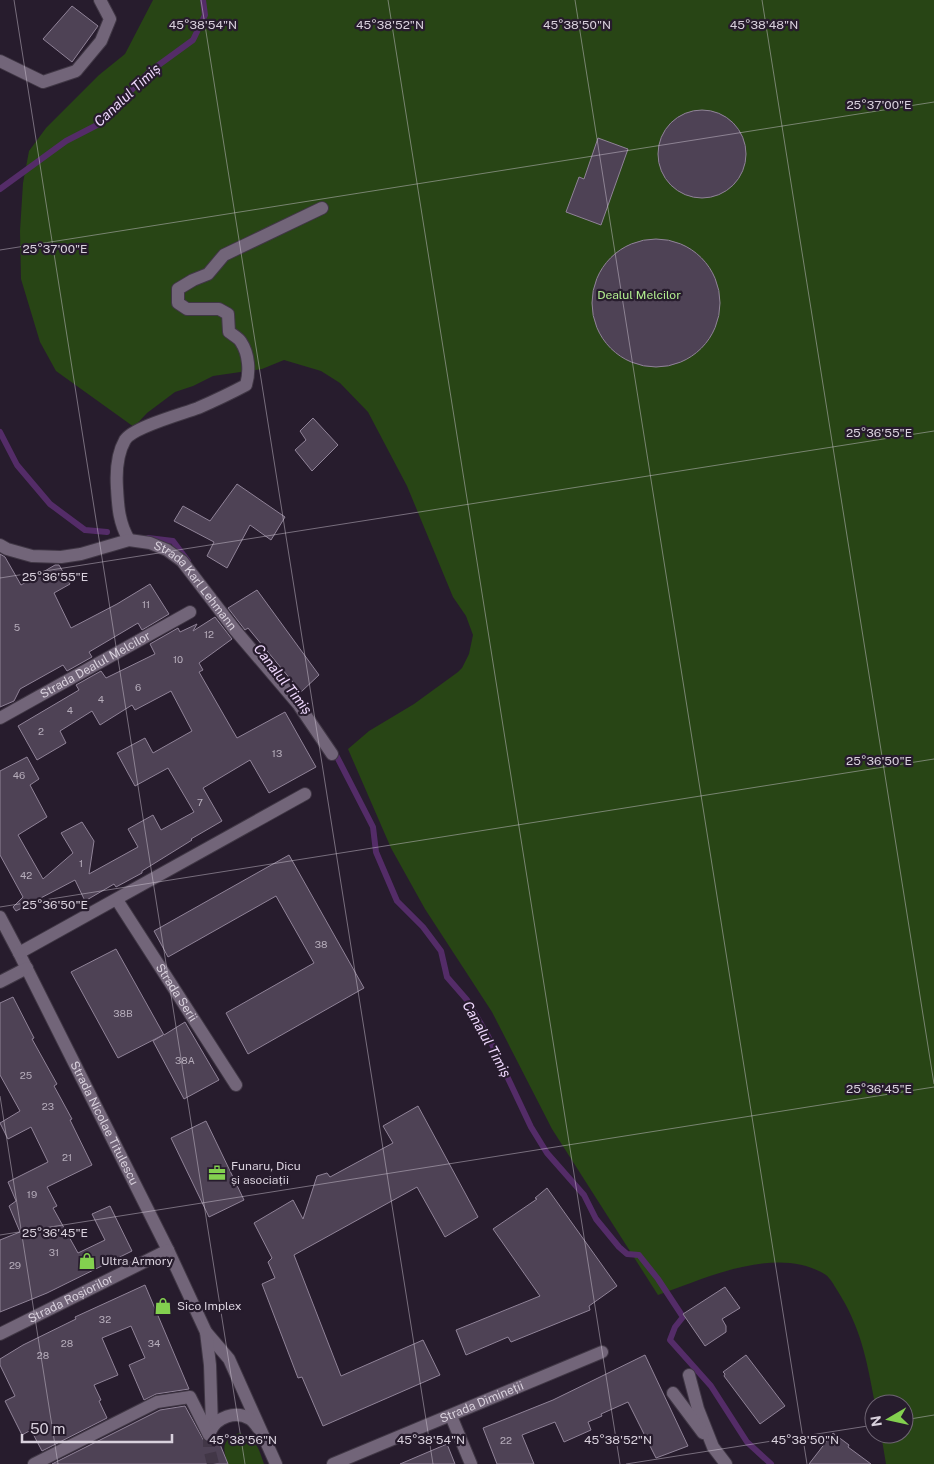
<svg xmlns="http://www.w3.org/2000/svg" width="934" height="1464" font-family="'Public Sans',sans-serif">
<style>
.green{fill:#284515}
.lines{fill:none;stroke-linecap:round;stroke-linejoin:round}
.stream{stroke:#542c68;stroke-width:6}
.building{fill:#4e4255;stroke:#908398}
.minor-tunnel{stroke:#423747;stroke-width:12;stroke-dasharray:12 6;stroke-linecap:butt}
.minor-casing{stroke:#403745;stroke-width:14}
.minor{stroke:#726579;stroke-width:12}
.ticks{fill:none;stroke:#d9d1dd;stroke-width:1;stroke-opacity:0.45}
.labels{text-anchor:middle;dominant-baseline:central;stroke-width:4.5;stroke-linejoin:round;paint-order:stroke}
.number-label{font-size:10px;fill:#b6adbb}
.park-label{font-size:12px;fill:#b1ed8f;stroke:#271c2d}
.street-label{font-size:12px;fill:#d9d1dd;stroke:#271c2d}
.poi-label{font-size:12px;fill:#d9d1dd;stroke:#271c2d;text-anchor:start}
.water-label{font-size:14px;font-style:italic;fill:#efd8fd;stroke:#271c2d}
.ticks-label{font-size:12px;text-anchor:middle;fill:#d9d1dd;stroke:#271c2d;stroke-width:4.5;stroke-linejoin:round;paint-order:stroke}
</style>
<rect width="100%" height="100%" fill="#271c2d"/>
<path class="green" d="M 153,0 L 934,0 L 934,1464 L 886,1464 L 881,1434 L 904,1434 L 904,1404 L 875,1404 C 867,1361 861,1327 837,1290 C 834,1285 830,1278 826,1275 C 778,1244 706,1278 658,1295 L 552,1129 L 492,1012 L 425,909 L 391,848 L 348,749 L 369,731 L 414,704 L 458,672 L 462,668 L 469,654 L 473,635 L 466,616 L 453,597 L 407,486 L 368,412 L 340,383 L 321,371 L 284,360 L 262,369 L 213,376 L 193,386 L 175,392 L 147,413 L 134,427 L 56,371 L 40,342 L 21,279 L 20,231 L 23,183 L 29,151 L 46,128 L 99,75 L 125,54 Z
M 239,1433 C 256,1437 259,1449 264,1464 L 228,1464 C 222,1448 222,1440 239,1433 Z"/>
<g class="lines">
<path class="stream" d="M 0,189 L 66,141 L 99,124 L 149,72 L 193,40 L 205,15 L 203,0
M 0,432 L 17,465 L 50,504 L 85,530 L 107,532
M 148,538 L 173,541 L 188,561
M 334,751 L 373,827 L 376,852 L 397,901 L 423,927 L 441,951 L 447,977 L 467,1000 L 488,1036 L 531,1127 L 547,1153 L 584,1195 L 596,1219 L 619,1247 L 627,1254 L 639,1255 L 658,1279 L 683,1317 L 675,1327 L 670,1340 L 711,1386 L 747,1442 L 771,1464"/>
</g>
<path class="building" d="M 72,6 L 98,26 L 72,62 L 43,39 Z
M658 154a44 44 0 1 1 88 0a44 44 0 1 1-88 0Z
M 598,138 L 628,149 L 601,225 L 566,212 L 579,177 L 584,179 Z
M592 303a64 64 0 1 1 128 0a64 64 0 1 1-128 0Z
M 313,418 L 338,445 L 312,471 L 295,450 L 306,440 L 300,431 Z
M 237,484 L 285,517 L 271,540 L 250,525 L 227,568 L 207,556 L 214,542 L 174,521 L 183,506 L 210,521 Z
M 0,554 L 5,557 L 21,585 L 55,565 L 59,565 L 70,584 L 54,593 L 71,628 L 117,604 L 150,584 L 169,614 L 142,630 L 138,623 L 89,652 L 92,657 L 67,671 L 63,665 L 20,689 L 14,701 L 0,707 Z
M 257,590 L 319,675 L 301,692 L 248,628 L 245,630 L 228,608 Z
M 215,617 L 232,639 L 199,663 L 203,670 L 199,672 L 237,738 L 285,712 L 316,767 L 269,793 L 250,760 L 203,788 L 222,821 L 191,839 L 192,840 L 142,871 L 142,873 L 116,887 L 114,884 L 85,901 L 75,880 L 16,911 L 13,907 L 23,897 L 0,855 L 0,771 L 27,757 L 39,779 L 30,785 L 47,817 L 18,835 L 43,879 L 73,853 L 61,833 L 82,822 L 94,841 L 89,874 L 138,847 L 128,829 L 153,815 L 161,830 L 194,812 L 168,768 L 135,786 L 117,753 L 145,738 L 153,753 L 192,731 L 171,691 L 135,710 L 132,705 L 100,725 L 92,711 L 60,731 L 66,743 L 37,760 L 18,726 L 79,690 L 76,685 L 101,671 L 106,678 L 155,654 L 150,644 L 178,628 L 180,632 L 197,624 L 193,631 Z
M 289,855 L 364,988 L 248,1054 L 226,1013 L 314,963 L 276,896 L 168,957 L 154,931 Z
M 116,949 L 164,1035 L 185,1022 L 219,1080 L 184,1099 L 153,1041 L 163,1035 L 118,1058 L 71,972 Z
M 13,997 L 34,1038 L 32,1039 L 57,1084 L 54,1086 L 72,1119 L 70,1120 L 92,1165 L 47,1187 L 57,1206 L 53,1208 L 78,1253 L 105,1240 L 92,1214 L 110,1206 L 132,1251 L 47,1293 L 0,1312 L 0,1240 L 20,1232 L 9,1206 L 16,1201 L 8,1182 L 48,1162 L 31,1127 L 8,1139 L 0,1123 L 20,1111 L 0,1075 L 0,1003 Z
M 418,1106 L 478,1217 L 445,1237 L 417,1187 L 294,1255 L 341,1376 L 423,1340 L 440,1375 L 323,1426 L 302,1377 L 298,1378 L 262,1284 L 275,1278 L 268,1262 L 272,1258 L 254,1223 L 293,1200 L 303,1219 L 317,1176 L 327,1173 L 330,1177 L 393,1143 L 383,1126 Z
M 206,1121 L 244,1200 L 209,1217 L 171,1138 Z
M 547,1188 L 617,1286 L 589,1306 L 590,1310 L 511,1342 L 508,1337 L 466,1355 L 456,1330 L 540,1296 L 493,1229 L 537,1199 L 535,1198 Z
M 145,1285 L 189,1389 L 156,1394 L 144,1400 L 129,1365 L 145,1358 L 131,1326 L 102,1338 L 118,1375 L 94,1385 L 101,1400 L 99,1401 L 107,1418 L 42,1451 L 31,1430 L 22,1435 L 5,1401 L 15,1396 L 0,1365 L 0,1359 L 23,1345 L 76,1319 L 75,1317 Z
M 725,1287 L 740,1308 L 722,1319 L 726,1326 L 726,1332 L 705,1346 L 683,1314 Z
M 645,1355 L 688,1446 L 656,1458 L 628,1402 L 601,1414 L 602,1416 L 588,1422 L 591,1430 L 564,1442 L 555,1422 L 522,1435 L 534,1464 L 497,1464 L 483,1428 L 553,1400 Z
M 746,1355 L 785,1406 L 760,1424 L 724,1376 L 725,1374 L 723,1372 Z
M 185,1406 L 204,1441 L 212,1442 L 217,1437 L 228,1464 L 52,1464 L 160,1410 Z
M 833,1433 L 849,1445 L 848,1447 L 871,1464 L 809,1464 Z
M 447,1444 L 455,1464 L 400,1464 Z"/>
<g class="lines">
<path class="minor-tunnel" d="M 209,1435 L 209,1448 L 213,1464"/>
<g class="minor-casing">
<g id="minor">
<path d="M 0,61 L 43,82 L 76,71 L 101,41 L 110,19 L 100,0"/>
<path d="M 129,540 C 119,523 118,507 117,488 C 116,473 117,454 125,440 C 133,427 182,414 198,408 C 214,401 231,393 246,385 C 250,372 249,354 241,342 C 239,338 233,335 229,332 L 228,314 L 219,309 L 187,309 L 178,303 L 178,289 L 193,280 L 208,274 L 224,255 L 322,208"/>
<path id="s1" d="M 0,545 L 7,549 L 32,556 L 61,557 L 81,554 L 129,540 L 150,543 L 167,550 L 182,561 L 235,630 L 298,704 L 332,754"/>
<path id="s2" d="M 0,718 L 190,612"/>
<path id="s3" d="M 117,900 L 236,1085"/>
<path id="s4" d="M 0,917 L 19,953 L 168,1250 L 206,1332 L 229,1359 L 276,1464"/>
<path d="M 19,953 L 305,794"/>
<path d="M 0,982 L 27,968"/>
<path d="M 206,1332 L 210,1365 L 212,1426"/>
<path id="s5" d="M 0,1334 L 168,1250"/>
<path d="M 689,1375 L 698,1409 L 713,1447 L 726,1464"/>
<path d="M 673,1393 L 703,1433"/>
<path d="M 451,1416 L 471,1464"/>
<path d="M 210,1432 C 216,1417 236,1410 250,1419 C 253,1421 256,1425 258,1428"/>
<path d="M 34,1464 L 157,1402 L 190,1397 L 209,1435"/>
<path id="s6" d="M 333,1464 L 602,1352"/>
</g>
</g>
<use href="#minor" class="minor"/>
</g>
<path class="ticks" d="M 14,0 L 245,1464M 201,0 L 433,1464M 388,0 L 620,1464M 575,0 L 807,1464M 762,0 L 934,1084M 0,250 L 934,102M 0,578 L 934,431M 0,907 L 934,759M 0,1096 L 58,1464M 0,1235 L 934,1087M 904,1420 L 934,1415M 626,1464 L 874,1425"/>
<defs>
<g id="office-bare" transform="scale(1.35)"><path d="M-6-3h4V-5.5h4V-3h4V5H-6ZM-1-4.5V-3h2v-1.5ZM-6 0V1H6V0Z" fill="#83d04f" stroke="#271c2d" stroke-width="2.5" paint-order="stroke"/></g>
<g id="shop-bare" transform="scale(1.35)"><path d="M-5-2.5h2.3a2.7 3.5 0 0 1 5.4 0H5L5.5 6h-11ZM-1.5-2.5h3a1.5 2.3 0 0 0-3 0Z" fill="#83d04f" stroke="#271c2d" stroke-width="2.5" paint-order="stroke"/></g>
</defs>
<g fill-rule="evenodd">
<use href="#office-bare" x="217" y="1173"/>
<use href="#shop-bare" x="87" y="1261"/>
<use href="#shop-bare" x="163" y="1306"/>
</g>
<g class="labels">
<g class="number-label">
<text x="146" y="604">11</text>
<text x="17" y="627">5</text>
<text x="209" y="634">12</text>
<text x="178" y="659">10</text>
<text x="138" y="687">6</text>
<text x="101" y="699">4</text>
<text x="70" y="710">4</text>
<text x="41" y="731">2</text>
<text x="277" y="753">13</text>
<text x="19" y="775">46</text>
<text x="200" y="802">7</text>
<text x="81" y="863">1</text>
<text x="26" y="875">42</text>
<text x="321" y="944">38</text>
<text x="123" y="1013">38B</text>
<text x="185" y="1060">38A</text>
<text x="26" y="1075">25</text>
<text x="48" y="1106">23</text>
<text x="67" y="1157">21</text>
<text x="32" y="1194">19</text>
<text x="54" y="1252">31</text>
<text x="15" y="1265">29</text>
<text x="105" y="1319">32</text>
<text x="67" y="1343">28</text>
<text x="154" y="1343">34</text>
<text x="43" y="1355">28</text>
<text x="506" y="1440">22</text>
</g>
<g class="park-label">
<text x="639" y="295">Dealul Melcilor</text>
</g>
<g class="street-label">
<text stroke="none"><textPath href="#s1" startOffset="218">Strada Karl Lehmann</textPath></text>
<text stroke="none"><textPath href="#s2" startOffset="109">Strada Dealul Melcilor</textPath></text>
<text stroke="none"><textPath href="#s3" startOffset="110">Strada Serii</textPath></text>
<text stroke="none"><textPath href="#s4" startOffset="231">Strada Nicolae Titulescu</textPath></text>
<text stroke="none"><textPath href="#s5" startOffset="79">Strada Roșiorilor</textPath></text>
<text stroke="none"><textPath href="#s6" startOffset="161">Strada Dimineții</textPath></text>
</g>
<g class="poi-label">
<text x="231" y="1166">Funaru, Dicu<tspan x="231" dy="14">și asociații</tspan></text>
<text x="101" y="1261">Ultra Armory</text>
<text x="177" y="1306">Sico Implex</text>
</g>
<g class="water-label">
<text transform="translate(127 95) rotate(-43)">Canalul Timiș</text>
<text transform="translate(283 679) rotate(52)">Canalul Timiș</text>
<text transform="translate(487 1039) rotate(61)">Canalul Timiș</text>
</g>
</g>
<g class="ticks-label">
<text x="203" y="29">45°38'54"N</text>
<text x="390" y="29">45°38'52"N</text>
<text x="577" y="29">45°38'50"N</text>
<text x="764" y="29">45°38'48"N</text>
<text x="879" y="109">25°37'00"E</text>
<text x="55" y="253">25°37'00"E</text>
<text x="879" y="437">25°36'55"E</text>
<text x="55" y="581">25°36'55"E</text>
<text x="879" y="765">25°36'50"E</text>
<text x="55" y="909">25°36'50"E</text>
<text x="879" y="1093">25°36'45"E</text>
<text x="55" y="1237">25°36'45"E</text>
<text x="243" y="1444">45°38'56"N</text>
<text x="431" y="1444">45°38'54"N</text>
<text x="618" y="1444">45°38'52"N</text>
<text x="805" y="1444">45°38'50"N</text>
</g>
<g transform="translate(889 1419) rotate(261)"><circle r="24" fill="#271c2d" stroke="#6e6473"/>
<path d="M0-4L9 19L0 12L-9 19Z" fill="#83d04f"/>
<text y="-8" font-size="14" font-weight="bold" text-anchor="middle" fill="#d9d1dd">N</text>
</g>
<path d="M22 1434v8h150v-8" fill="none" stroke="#d9d1dd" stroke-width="2.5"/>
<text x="30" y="1434" font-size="15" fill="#d9d1dd" stroke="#271c2d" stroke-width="4" paint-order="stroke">50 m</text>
</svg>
